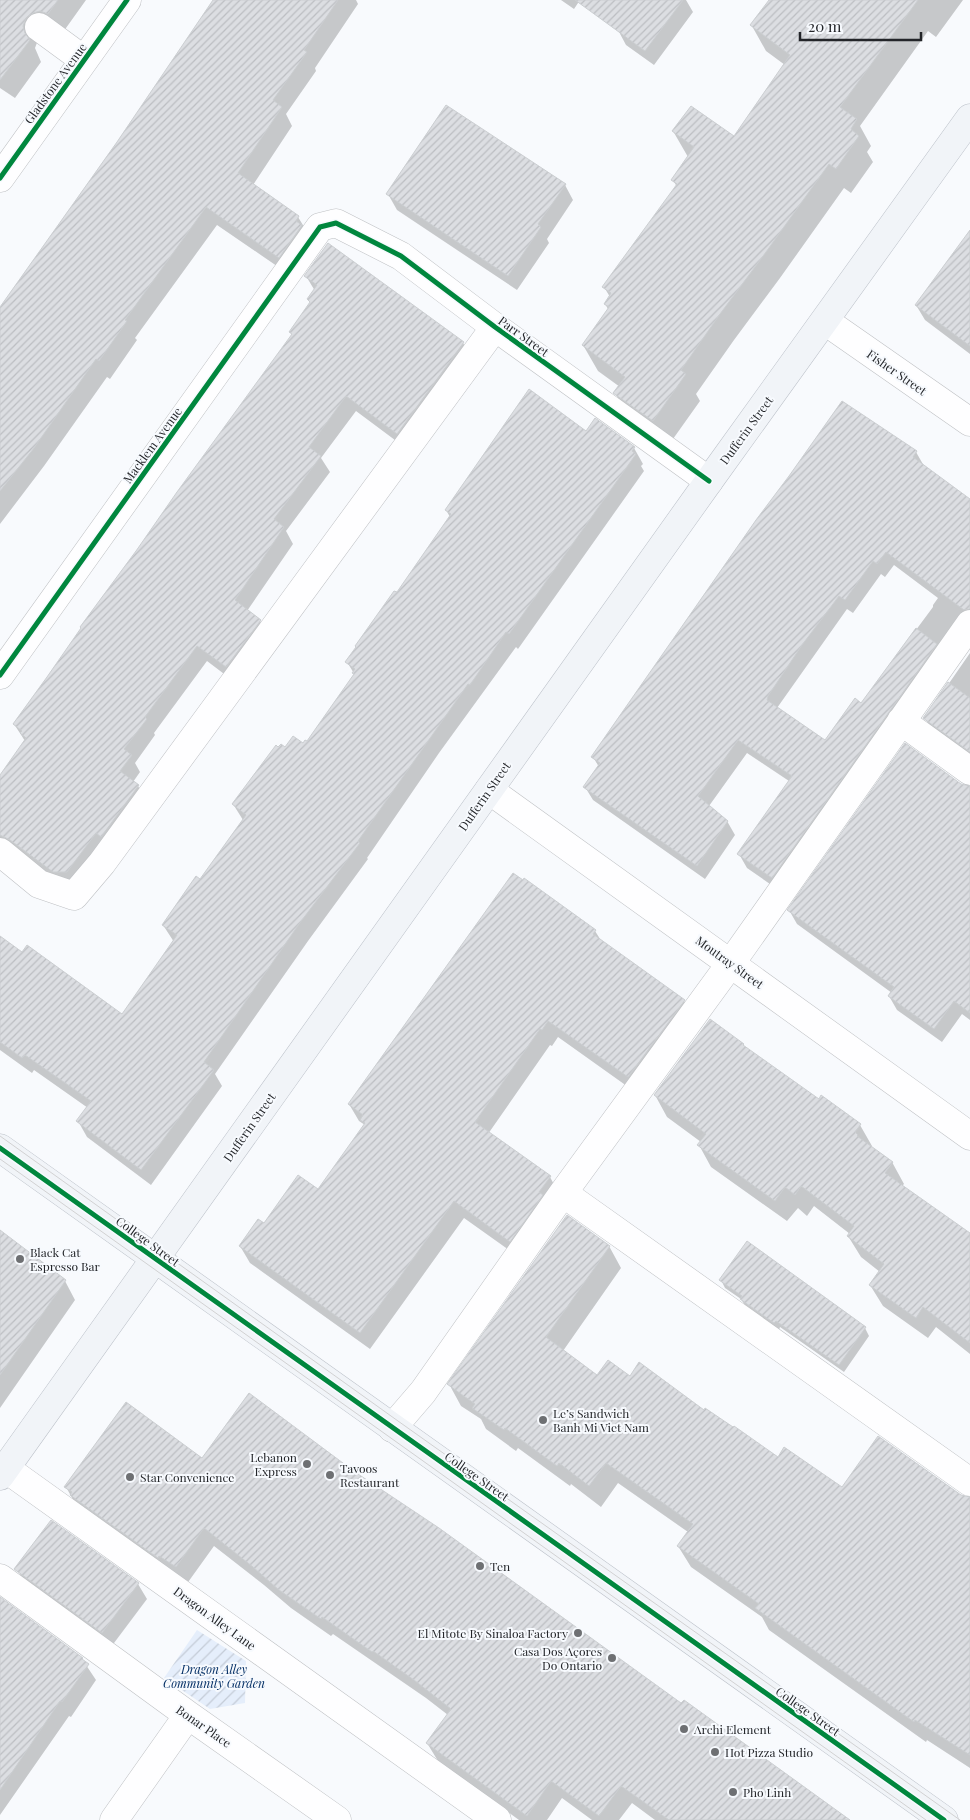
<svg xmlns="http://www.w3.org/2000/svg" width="970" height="1820" font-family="'Playfair Display',serif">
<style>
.garden{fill:url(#garden-furrows)}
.shadow{fill:#0003;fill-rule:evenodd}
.building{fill:url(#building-hatch);stroke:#cbced1}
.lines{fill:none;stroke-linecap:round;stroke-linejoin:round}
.minor-casing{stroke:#bfc1c4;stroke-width:29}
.major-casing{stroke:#bcc1c9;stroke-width:29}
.minor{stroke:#fefeff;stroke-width:28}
.major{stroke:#f1f4f8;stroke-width:28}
.tram{stroke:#d1d1d2;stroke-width:1}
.cycleway-casing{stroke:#f7fafe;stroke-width:8}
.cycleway{stroke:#00873e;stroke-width:5}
.poi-dot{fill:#6e7073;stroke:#f7fafe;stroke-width:2}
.labels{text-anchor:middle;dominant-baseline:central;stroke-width:4;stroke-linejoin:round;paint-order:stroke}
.street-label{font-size:12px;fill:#232529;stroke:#f7fafe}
.poi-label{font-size:12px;fill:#232529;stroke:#f7fafe;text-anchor:start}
.park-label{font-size:12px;font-style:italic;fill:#053066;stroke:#f7fafe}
</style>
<defs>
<pattern id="garden-furrows" width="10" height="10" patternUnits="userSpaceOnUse" patternTransform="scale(1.25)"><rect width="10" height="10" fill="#e5eefb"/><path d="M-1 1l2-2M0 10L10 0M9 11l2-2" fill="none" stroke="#c4ccd7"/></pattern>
<pattern id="building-hatch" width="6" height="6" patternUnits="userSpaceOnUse" patternTransform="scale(1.25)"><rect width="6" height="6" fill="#dcdee2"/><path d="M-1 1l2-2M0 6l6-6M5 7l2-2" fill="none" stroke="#bcbec2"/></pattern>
</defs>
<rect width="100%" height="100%" fill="#f8fafd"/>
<path class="garden" d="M 197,1630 L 246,1661 L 245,1703 L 210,1709 L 164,1678 Z"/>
<path class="shadow" d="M 0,0 L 86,0 L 61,35 L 38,40 L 35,48 L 41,62 L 15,98 L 0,88 Z
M 218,0 L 356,0 L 358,4 L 315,68 L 316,71 L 286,114 L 292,126 L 253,185 L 298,217 L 309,235 L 290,275 L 217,225 L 135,338 L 137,340 L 110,379 L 107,377 L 44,466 L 0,524 L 0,308 Z
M 561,0 L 580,0 L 574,9 Z
M 640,0 L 686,0 L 693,12 L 654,65 L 626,45 L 618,30 Z
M 771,0 L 963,0 L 936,37 L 928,31 L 860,126 L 871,146 L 867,152 L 873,162 L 851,193 L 844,188 L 780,278 L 734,340 L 696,394 L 700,401 L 668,446 L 630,418 L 615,393 L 620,387 L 598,371 L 583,345 L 608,309 L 605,304 L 610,297 L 604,287 L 677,187 L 673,180 L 688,157 L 673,131 L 735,138 L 785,65 L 766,51 L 752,26 Z
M 565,185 L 573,200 L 547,239 L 549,243 L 517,290 L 397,210 L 388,194 Z
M 970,232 L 970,354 L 925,320 L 916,305 Z
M 306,276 L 463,343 L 473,359 L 407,449 L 356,411 L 321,458 L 330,472 L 286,531 L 293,544 L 247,611 L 260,621 L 269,637 L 236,683 L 207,661 L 154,733 L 155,735 L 135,763 L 140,772 L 133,782 L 138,786 L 147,802 L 64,888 L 0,842 L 0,777 L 25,741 L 14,724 L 293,335 L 311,303 L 315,291 Z
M 842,402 L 916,452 L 924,466 L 970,505 L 970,624 L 780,891 L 747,868 L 739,854 L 789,781 L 747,753 L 709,806 L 727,821 L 735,835 L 705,879 L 593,800 L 585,787 L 599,767 L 593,757 ZM 894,565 L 938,598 L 933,605 L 933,607 L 861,704 L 825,742 L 777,708 L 847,609 L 853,613 L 881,574 L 885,577 Z
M 586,432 L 634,448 L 643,464 L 641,466 L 644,471 L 518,649 L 516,647 L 439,753 L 367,858 L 368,859 L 308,941 L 215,1074 L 222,1086 L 151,1185 L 87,1137 L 78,1121 L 88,1108 L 34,1070 L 32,1073 L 0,1050 L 0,937 L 22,954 L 123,1015 L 174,942 L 163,925 L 200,880 L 243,820 L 233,804 L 285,749 L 308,743 L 355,675 L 347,662 L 397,594 L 450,517 L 446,510 Z
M 970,653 L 970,759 L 933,732 L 925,718 Z
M 961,785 L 970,788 L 970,1020 L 962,1014 L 942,1042 L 897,1010 L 889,996 L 892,993 L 797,924 L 789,910 Z
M 595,931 L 602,942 L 684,1001 L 694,1018 L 638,1094 L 558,1037 L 552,1046 L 550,1045 L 488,1134 L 550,1177 L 559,1194 L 520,1258 L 464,1218 L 370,1349 L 250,1263 L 240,1246 L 264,1225 L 319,1191 L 365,1125 L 359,1121 L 349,1104 Z
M 743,1045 L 745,1048 L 819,1100 L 860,1125 L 872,1146 L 871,1148 L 892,1162 L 904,1184 L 902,1186 L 970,1235 L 970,1354 L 936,1327 L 928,1338 L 883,1306 L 870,1285 L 880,1272 L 861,1257 L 848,1236 L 850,1234 L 814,1206 L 807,1216 L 798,1208 L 787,1221 L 711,1167 L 699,1145 L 701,1142 L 667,1117 L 655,1095 Z
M 0,1231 L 65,1281 L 75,1300 L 0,1408 Z
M 747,1243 L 865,1328 L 869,1336 L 844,1372 L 780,1327 L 779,1330 L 746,1307 L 741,1299 L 725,1288 L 721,1280 Z
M 609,1246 L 621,1268 L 563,1351 L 597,1376 L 630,1377 L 704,1412 L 778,1459 L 842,1488 L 960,1496 L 970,1498 L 970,1768 L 927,1740 L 926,1742 L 769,1630 L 762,1617 L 691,1567 L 678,1546 L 688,1532 L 618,1483 L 601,1507 L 571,1484 L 570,1486 L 518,1448 L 516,1451 L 486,1429 L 481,1419 L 461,1406 L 449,1384 Z
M 202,1460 L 354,1473 L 493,1567 L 681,1705 L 848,1820 L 655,1820 L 632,1803 L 619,1820 L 592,1820 L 562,1798 L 547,1820 L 519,1820 L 438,1761 L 427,1743 L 448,1715 L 426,1698 L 333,1634 L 331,1636 L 291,1608 L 264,1585 L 214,1546 L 186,1585 L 76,1505 L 66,1487 Z
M 18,1570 L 138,1584 L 147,1599 L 111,1647 L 26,1586 Z
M 0,1599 L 82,1659 L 96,1680 L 71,1717 L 69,1716 L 0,1815 Z"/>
<path class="building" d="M 0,0 L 58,0 L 48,14 L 40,11 L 33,13 L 26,18 L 23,26 L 25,33 L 30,40 L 0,80 Z
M 213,0 L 338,0 L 304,50 L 307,52 L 273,100 L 282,107 L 238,173 L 299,216 L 296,221 L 302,225 L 279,258 L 206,207 L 125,320 L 127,321 L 99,361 L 96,359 L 34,448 L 0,491 L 0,307 L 117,142 Z
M 575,0 L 683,0 L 645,51 Z
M 769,0 L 918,0 L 840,107 L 857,119 L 851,129 L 859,136 L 836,169 L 829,164 L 766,252 L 720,314 L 681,370 L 686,374 L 653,421 L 613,393 L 625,377 L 582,345 L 609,307 L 604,304 L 611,293 L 602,287 L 677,184 L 671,180 L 694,147 L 672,131 L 691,106 L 734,136 L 790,55 L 750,25 Z
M 446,105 L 566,184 L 538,224 L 541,227 L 508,276 L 386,194 Z
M 970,230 L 970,346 L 915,305 Z
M 328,243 L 464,342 L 397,434 L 346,396 L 309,447 L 321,456 L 274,519 L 284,527 L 235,600 L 261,620 L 226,667 L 197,646 L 145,717 L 147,719 L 124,749 L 132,755 L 120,771 L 139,785 L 101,837 L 96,833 L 67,872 L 53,872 L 10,840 L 0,835 L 0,775 L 26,738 L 20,733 L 22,731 L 13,724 L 47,677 L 81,628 L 80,627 L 136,551 L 177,492 L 292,334 L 289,332 L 310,302 L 307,299 L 317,285 L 304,276 Z
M 529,389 L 586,431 L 595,418 L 635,447 L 632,451 L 636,454 L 509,634 L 506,632 L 470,685 L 468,684 L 358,841 L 360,843 L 299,924 L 204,1062 L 214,1070 L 141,1170 L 76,1121 L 91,1101 L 25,1055 L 22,1058 L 0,1042 L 0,936 L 22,952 L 27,945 L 122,1014 L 177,935 L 162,925 L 196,876 L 200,879 L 246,815 L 232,804 L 276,745 L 278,747 L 281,744 L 285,747 L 293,736 L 303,743 L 305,740 L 307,741 L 354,674 L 352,673 L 355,669 L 345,662 L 356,647 L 355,646 L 394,591 L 397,592 L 451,514 L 445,510 Z
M 842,401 L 917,451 L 913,457 L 970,499 L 970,609 L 964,610 L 886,552 L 877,564 L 873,561 L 845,600 L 839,596 L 802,645 L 768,696 L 767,700 L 825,740 L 855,698 L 861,703 L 916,628 L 937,644 L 772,878 L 737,854 L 792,776 L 738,740 L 698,796 L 728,821 L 697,866 L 583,787 L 600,763 L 591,757 L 756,520 L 789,476 Z
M 948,682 L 970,698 L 970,752 L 923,718 Z
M 905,743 L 961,784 L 970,786 L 970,1013 L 954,1001 L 934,1029 L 888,996 L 894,987 L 787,910 Z
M 513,873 L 523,880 L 524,878 L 596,930 L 593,934 L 685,1000 L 628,1077 L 548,1021 L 542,1030 L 540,1029 L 475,1122 L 551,1176 L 539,1192 L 543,1195 L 510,1242 L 454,1201 L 360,1333 L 239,1246 L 258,1219 L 264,1223 L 298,1175 L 318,1189 L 365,1123 L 360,1120 L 363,1115 L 348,1104 Z
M 710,1019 L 744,1044 L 743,1045 L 819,1099 L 821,1095 L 861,1124 L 855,1132 L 858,1135 L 857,1136 L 893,1162 L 885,1173 L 970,1233 L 970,1343 L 923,1307 L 916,1318 L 869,1285 L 884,1264 L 847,1236 L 854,1226 L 801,1186 L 795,1195 L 785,1187 L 775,1201 L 697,1145 L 706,1134 L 654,1095 Z
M 567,1215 L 610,1246 L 546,1337 L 597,1375 L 608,1360 L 630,1376 L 639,1362 L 704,1410 L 705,1408 L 733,1427 L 734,1426 L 778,1457 L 784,1447 L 842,1487 L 878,1436 L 961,1495 L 970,1497 L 970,1755 L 915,1720 L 914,1722 L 755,1608 L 759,1604 L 677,1546 L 693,1524 L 606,1463 L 589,1486 L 559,1463 L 557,1466 L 505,1428 L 504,1430 L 472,1408 L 475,1404 L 447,1384 Z
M 0,1230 L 66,1280 L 0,1375 Z
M 747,1241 L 866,1327 L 839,1365 L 776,1321 L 774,1323 L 740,1299 L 742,1296 L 719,1280 Z
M 249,1393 L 355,1472 L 439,1528 L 681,1703 L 684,1700 L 850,1820 L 669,1820 L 621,1786 L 599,1816 L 551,1781 L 527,1816 L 426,1743 L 451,1709 L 414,1680 L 373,1651 L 372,1652 L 322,1617 L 321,1619 L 279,1590 L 253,1567 L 204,1528 L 176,1567 L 159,1556 L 158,1558 L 70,1495 L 72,1492 L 64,1487 L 126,1402 L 202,1458 Z
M 51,1520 L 139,1583 L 102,1633 L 14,1569 Z
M 0,1597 L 83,1658 L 82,1659 L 89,1664 L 62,1702 L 60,1701 L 0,1790 Z"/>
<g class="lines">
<g class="minor-casing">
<path id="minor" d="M 39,27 L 84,60
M 0,178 L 127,0
M 825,321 L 970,422
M 0,675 L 320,227 L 336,223 L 401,256 L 495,327 L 709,481
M 901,721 L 970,771
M 489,790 L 970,1136
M 0,852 L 39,884 L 74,896 L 102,863 L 495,327
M 563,1193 L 970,1482
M 392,1428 L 423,1392 L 563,1193 L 731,963 L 970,624
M 5,1468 L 497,1820
M 0,1578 L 188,1715 L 337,1820
M 114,1820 L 188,1715"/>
</g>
<g class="major-casing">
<path id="major" d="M 0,1148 L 944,1820
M 0,1476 L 709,481 L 970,118"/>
</g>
<use href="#minor" class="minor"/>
<use href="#major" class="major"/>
<path class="tram" d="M 0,1136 L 398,1421 L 960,1820
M 0,1159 L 926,1820"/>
<g class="cycleway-casing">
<path id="cycleway" d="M 0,178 L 127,0
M 0,675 L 320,227 L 336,223 L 401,256 L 495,327 L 709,481
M 0,1148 L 944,1820"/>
</g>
<use href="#cycleway" class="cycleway"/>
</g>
<g class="poi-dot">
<circle cx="20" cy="1259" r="5"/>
<circle cx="543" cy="1420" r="5"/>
<circle cx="307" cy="1464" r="5"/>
<circle cx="330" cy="1475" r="5"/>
<circle cx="130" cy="1477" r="5"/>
<circle cx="480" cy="1566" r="5"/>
<circle cx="578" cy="1633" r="5"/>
<circle cx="612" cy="1658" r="5"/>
<circle cx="684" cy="1729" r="5"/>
<circle cx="715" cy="1752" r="5"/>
<circle cx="733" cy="1792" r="5"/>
</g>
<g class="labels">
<g class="street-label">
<text transform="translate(55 83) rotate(-54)">Gladstone Avenue</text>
<text transform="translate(524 336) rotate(36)">Parr Street</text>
<text transform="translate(897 372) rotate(35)">Fisher Street</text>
<text transform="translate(746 430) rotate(-54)">Dufferin Street</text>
<text transform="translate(152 445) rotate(-54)">Macklem Avenue</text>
<text transform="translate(484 796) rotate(-55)">Dufferin Street</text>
<text transform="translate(730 962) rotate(36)">Moutray Street</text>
<text transform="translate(249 1127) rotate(-55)">Dufferin Street</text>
<text transform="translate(148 1241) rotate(36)">College Street</text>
<text transform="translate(477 1476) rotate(35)">College Street</text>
<text transform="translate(215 1618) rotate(36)">Dragon Alley Lane</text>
<text transform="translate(808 1711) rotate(35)">College Street</text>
<text transform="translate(204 1726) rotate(35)">Bonar Place</text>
</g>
<g class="poi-label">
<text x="30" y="1252">Black Cat<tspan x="30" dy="14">Espresso Bar</tspan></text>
<text x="553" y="1413">Le’s Sandwich<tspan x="553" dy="14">Banh Mi Viet Nam</tspan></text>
<text x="297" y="1457" text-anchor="end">Lebanon<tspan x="297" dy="14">Express</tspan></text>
<text x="340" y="1468">Tavoos<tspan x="340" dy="14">Restaurant</tspan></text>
<text x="140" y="1477">Star Convenience</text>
<text x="490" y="1566">Ten</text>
<text x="568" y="1633" text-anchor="end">El Mitote By Sinaloa Factory</text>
<text x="602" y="1651" text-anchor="end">Casa Dos Açores<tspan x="602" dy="14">Do Ontario</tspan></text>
<text x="694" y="1729">Archi Element</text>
<text x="725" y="1752">Hot Pizza Studio</text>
<text x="743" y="1792">Pho Linh</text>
</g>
<g class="park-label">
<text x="214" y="1669">Dragon Alley<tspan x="214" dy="14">Community Garden</tspan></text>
</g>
</g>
<path d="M800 32v8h121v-8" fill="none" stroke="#232529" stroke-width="2.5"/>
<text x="808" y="32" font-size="15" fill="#232529" stroke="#f7fafe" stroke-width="4" paint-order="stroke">20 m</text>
</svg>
